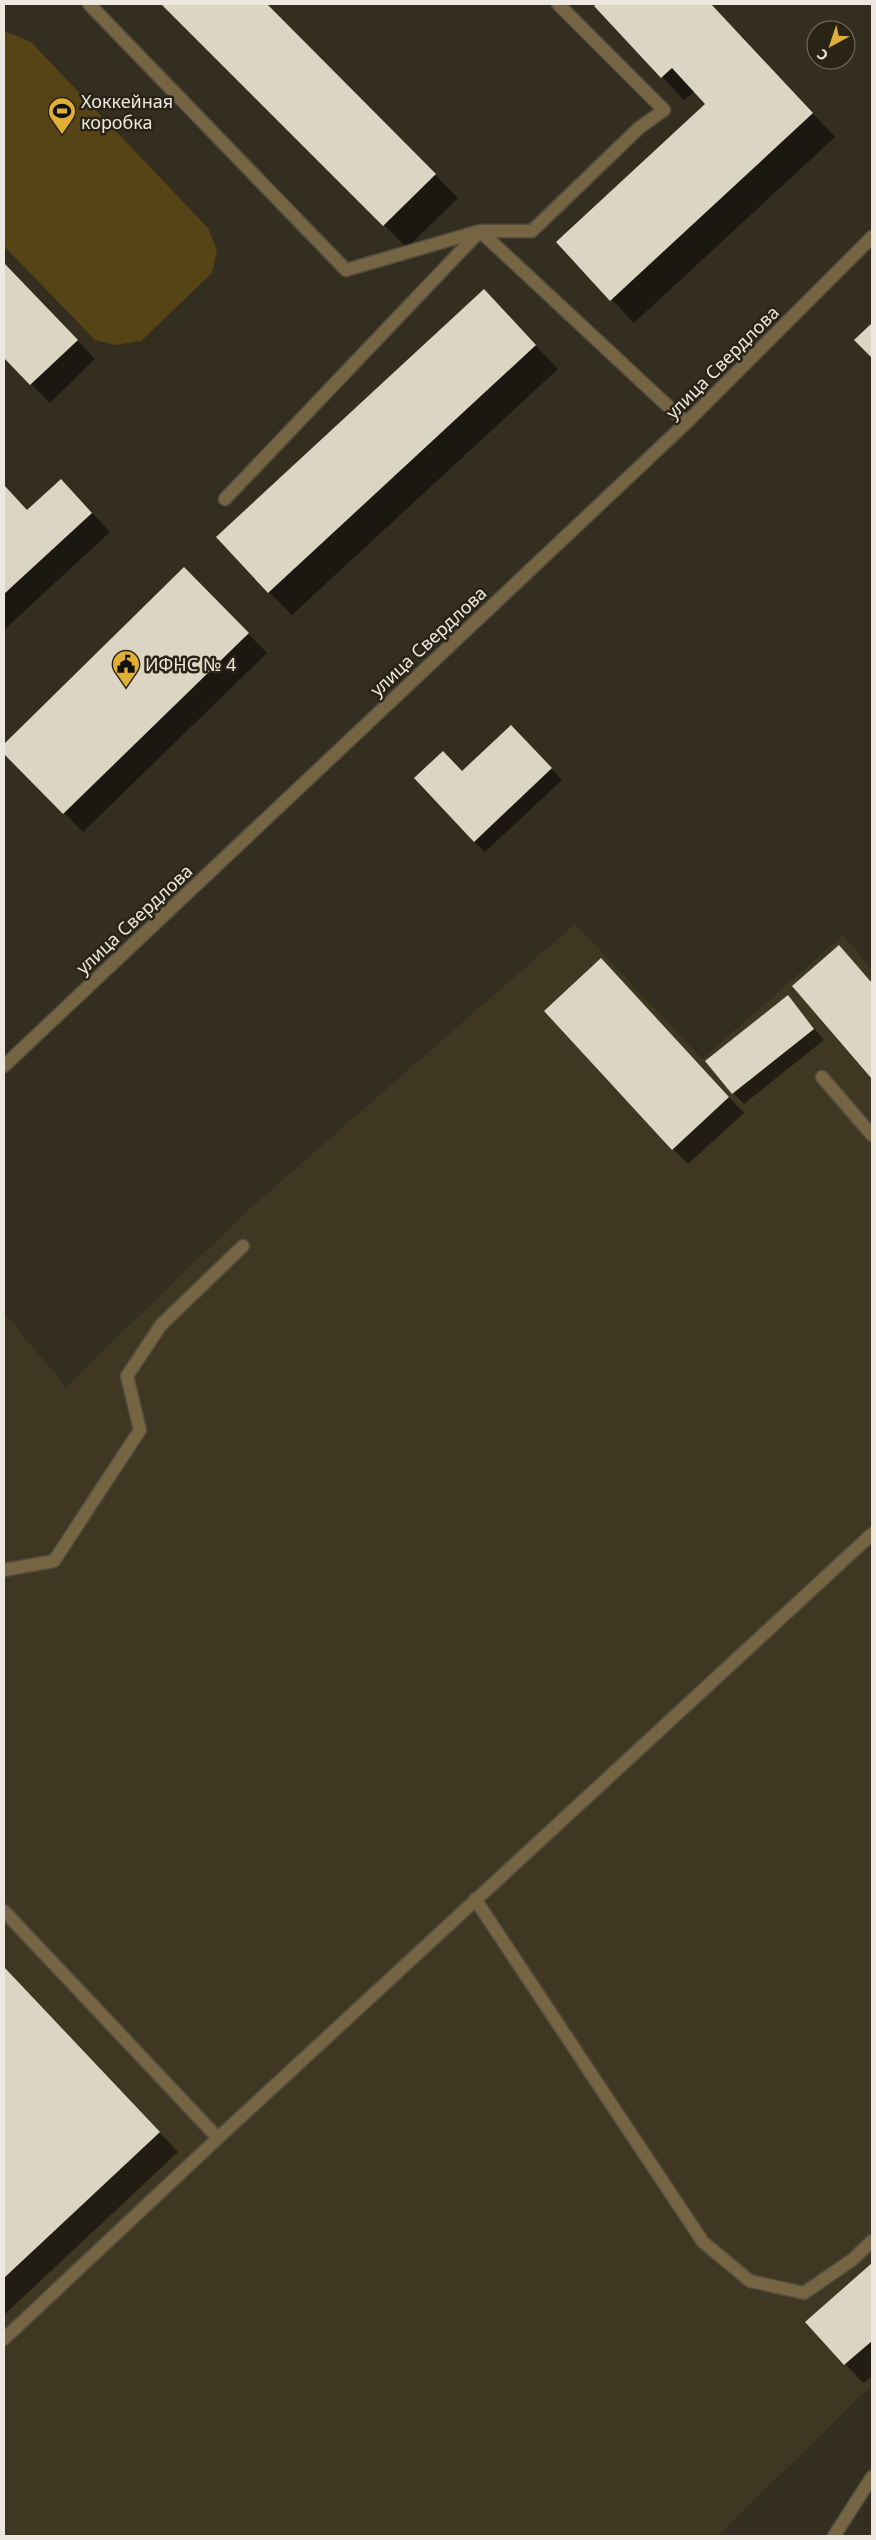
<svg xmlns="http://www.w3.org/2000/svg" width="876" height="2540" font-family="'Noto Sans',sans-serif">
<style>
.built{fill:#403723}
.green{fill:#564316}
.shadow{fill:#0007}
.building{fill:#ddd5c4}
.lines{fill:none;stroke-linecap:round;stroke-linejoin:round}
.lane-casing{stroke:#514c3f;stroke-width:15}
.street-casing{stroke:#514c3f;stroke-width:15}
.lane{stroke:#756543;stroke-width:12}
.street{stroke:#756543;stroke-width:12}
.labels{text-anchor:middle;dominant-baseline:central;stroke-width:5;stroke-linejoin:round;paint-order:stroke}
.poi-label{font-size:18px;fill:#ece8df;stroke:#2a2417;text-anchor:start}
.street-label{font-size:18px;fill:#ece8df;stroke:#2a2417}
</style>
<rect width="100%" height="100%" fill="#342e20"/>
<path class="built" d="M 575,924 L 702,1059 L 843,935 L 872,970 L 872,2385 L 718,2536 L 4,2536 L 4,1313 L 66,1387 L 246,1212 Z"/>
<path class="green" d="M 7,32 L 31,42 L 208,228 L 217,250 L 212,273 L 141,341 L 116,345 L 95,340 L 4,246 L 4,34 Z"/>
<path class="shadow" d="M 163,4 L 265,4 L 458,198 L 407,248 Z
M 599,4 L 711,4 L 835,137 L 634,323 L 558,242 L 707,104 L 695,91 L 684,100 L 596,6 Z
M 4,264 L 95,359 L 50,403 L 4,356 Z
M 484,291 L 558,369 L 292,615 L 269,592 Z
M 4,487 L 28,511 L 80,500 L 110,532 L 4,630 Z
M 184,569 L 267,653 L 83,832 L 4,752 L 4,746 Z
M 522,738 L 562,780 L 485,852 L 474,841 L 462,772 Z
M 839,947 L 872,982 L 872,1077 L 794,986 Z
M 616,975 L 744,1113 L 688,1164 L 673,1149 Z
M 788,997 L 824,1040 L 744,1104 L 733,1093 Z
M 4,1968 L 178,2152 L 4,2315 Z
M 872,2264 L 872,2376 L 863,2383 L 807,2322 Z"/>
<path class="building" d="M 161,4 L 267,4 L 436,174 L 383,226 Z
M 597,4 L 711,4 L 813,113 L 610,301 L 556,242 L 705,104 L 672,68 L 661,78 L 594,6 Z
M 4,263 L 78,340 L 30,385 L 4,358 Z
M 484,289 L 536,345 L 268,593 L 216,537 Z
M 872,323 L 872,358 L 854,340 Z
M 61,479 L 92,513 L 4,594 L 4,485 L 27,510 Z
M 184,567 L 249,633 L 63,814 L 4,754 L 4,744 Z
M 511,725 L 552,768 L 474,842 L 414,778 L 443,751 L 462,771 Z
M 839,945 L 872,983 L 872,1079 L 792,986 Z
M 601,958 L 729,1097 L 672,1150 L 544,1011 Z
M 788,995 L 814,1029 L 732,1094 L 705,1061 Z
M 4,1967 L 160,2132 L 4,2278 Z
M 872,2263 L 872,2341 L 844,2365 L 805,2322 Z"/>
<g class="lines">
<g class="lane-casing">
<path id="lane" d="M 89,4 L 346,270 L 480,231 L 686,423
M 225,499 L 480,231 L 532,231 L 639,128 L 664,110 L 558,4
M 822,1077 L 872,1135
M 4,1570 L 54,1561 L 140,1430 L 127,1376 L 161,1325 L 243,1246
M 475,1899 L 703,2242 L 750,2281 L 804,2293 L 852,2260 L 872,2241
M 4,1911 L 218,2138
M 4,2339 L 218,2138 L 872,1534"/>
</g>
<g class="street-casing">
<path id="street" d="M 4,1066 L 686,423 L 872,237
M 834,2536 L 872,2477"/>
</g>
<use href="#lane" class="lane"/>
<use href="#street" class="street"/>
</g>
<defs>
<g id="stadium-pin" transform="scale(1.4375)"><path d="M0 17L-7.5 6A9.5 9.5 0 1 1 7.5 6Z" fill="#e0b034" stroke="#2a2417"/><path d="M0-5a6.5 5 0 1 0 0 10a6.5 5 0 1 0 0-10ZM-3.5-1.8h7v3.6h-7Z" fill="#111"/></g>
<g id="civic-pin" transform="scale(1.4375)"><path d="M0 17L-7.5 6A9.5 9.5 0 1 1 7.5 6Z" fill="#e0b034" stroke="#2a2417"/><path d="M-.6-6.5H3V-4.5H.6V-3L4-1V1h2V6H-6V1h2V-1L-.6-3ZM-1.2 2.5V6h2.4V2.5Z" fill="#111"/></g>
</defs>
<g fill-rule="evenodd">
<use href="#stadium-pin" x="62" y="111"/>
<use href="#civic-pin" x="126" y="664"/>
</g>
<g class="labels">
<g class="poi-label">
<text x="81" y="101">Хоккейная<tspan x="81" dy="21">коробка</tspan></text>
<text x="145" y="664">ИФНС № 4</text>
</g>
<g class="street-label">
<text transform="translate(722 362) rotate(-45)">улица Свердлова</text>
<text transform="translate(428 641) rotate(-43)">улица Свердлова</text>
<text transform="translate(134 919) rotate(-43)">улица Свердлова</text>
</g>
</g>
<rect width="876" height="2540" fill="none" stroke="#ece8df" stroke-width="10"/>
<g transform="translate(831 45) rotate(220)"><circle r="24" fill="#2a2417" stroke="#787267"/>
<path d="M0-4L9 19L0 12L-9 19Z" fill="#e0b034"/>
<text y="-8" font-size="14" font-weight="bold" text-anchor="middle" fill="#ece8df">С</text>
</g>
</svg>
